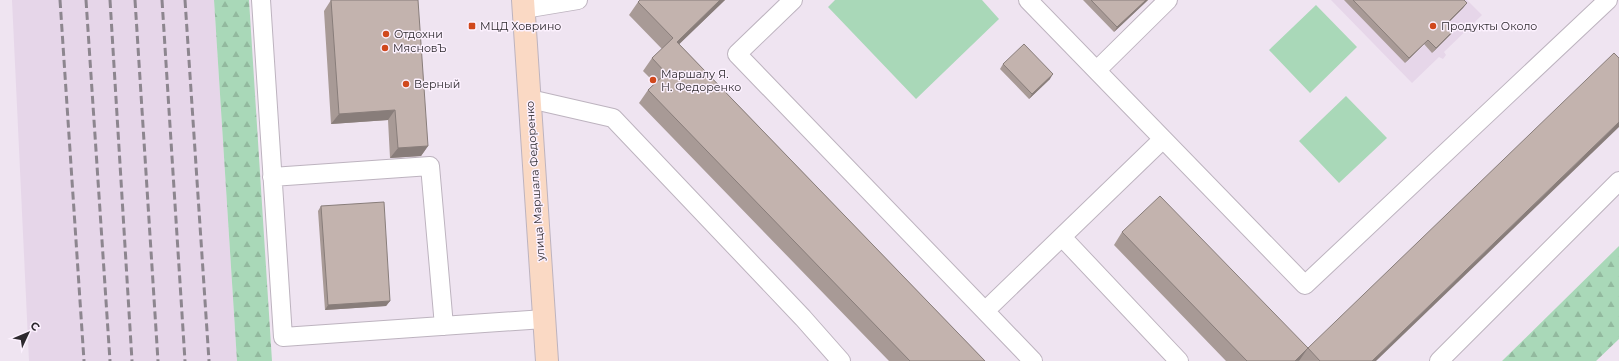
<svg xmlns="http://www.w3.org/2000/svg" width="1619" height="361" font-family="Montserrat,sans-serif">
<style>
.built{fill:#e6d6e9}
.green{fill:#a9d8b8}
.forest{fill:url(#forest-firs)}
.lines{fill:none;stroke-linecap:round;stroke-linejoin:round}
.lane-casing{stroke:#bdb3bf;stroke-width:20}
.secondary-casing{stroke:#bdb3bf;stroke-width:24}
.lane{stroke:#fff;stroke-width:18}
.secondary{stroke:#fad9c4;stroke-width:22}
.rail{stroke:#8d868f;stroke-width:3;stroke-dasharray:8 4;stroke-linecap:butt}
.wall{fill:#a89a96}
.shaded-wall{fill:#887d7a}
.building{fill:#c3b3ae;stroke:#887d7a}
.poi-dot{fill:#d0481c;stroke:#fcf1fe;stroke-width:1.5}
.labels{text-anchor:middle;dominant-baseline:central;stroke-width:3;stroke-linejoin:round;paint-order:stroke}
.poi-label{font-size:11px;fill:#2d292e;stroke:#fcf1fe;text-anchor:start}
.street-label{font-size:11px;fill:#2d292e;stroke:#fcf1fe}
</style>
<defs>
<pattern id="forest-firs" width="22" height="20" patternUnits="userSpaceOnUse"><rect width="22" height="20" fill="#a9d8b8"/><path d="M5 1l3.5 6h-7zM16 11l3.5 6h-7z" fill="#92b99e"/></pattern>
</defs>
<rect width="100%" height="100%" fill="#efe4f1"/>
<path class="built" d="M 12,0 L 214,0 L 237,361 L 29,361 Z
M 1331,0 L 1467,0 L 1482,15 L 1444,52 L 1446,55 L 1443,59 L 1439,57 L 1412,83 Z"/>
<path class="green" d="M 835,0 L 982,0 L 999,19 L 916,99 L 828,7 Z
M 1316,5 L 1357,47 L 1310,93 L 1269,50 Z
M 1346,96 L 1387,138 L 1339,183 L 1299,141 Z"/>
<path class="forest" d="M 214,0 L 249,0 L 272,361 L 237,361 Z
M 1619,246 L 1619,339 L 1596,361 L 1502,361 Z"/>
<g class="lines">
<g class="lane-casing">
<path id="lane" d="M 261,0 L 283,337 L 544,319
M 793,0 L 737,54 L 985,311 L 1163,139
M 1028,0 L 1305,285 L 1608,0
M 524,9 L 578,0
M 1097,70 L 1168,0
M 530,99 L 613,118 L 803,318 L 841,361
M 272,177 L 430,166 L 444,326
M 1062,237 L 1179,361
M 985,311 L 1033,361
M 1439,361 L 1619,181"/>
</g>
<g class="secondary-casing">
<path id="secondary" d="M 523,0 L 547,361"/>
</g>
<use href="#lane" class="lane"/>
<use href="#secondary" class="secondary"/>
<path class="rail" d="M 60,0 L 84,361
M 86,0 L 110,361
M 110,0 L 132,361
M 135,0 L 158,361
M 162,0 L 185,361
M 185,0 L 209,361"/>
</g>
<path class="wall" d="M 331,0 L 428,146 L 421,156 L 390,158 L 388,120 L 331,124 L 324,11 Z
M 640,0 L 725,0 L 679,44 L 985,361 L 889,361 L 639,103 L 648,90 L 655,83 L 643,71 L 652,58 L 662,49 L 629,15 L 638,2 Z
M 1083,0 L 1148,0 L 1114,32 Z
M 1344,0 L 1464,0 L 1467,3 L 1463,8 L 1448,23 L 1451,34 L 1432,53 L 1424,44 L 1405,63 Z
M 1003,64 L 1050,79 L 1029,99 L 1000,69 Z
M 321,206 L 390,301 L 386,306 L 325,310 L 318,211 Z
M 1122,232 L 1308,348 L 1376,361 L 1226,361 L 1114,245 Z"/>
<path class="shaded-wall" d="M 720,0 L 725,0 L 668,55 L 677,42 Z
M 1146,0 L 1148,0 L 1114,32 L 1117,27 Z
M 1467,3 L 1463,8 L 1444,27 L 1448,22 Z
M 1455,29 L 1451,34 L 1432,53 L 1436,48 Z
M 1428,40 L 1405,63 L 1409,58 Z
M 1053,74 L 1050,79 L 1029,99 L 1032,94 Z
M 395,110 L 388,120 L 331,124 L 339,114 Z
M 1619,122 L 1619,127 L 1376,361 L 1372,361 Z
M 428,146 L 421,156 L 390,158 L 398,148 Z
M 390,301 L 386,306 L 325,310 L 328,305 Z
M 1308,348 L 1299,361 L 1295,361 Z"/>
<path class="building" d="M 331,0 L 418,0 L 428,146 L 398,148 L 395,110 L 339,114 Z
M 640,0 L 720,0 L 677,42 L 985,361 L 910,361 L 648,90 L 666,73 L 652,58 L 673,38 L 638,2 Z
M 1091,0 L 1146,0 L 1117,27 Z
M 1353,0 L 1464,0 L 1467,3 L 1448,22 L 1455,29 L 1436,48 L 1428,40 L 1409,58 Z
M 1024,44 L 1053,74 L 1032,94 L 1003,64 Z
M 1614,53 L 1619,58 L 1619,122 L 1372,361 L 1320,361 L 1308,348 Z
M 1160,196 L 1308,348 L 1295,361 L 1247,361 L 1122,232 Z
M 384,202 L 390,301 L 328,305 L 321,206 Z"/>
<g class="poi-dot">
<rect x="468" y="22" width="8" height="8" rx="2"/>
<circle cx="1433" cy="26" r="4"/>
<circle cx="386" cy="34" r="4"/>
<circle cx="385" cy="48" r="4"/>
<circle cx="653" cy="80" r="4"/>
<circle cx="406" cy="84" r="4"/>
</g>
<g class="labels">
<g class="poi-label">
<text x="480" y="26">МЦД Ховрино</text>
<text x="1441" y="26">Продукты Около</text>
<text x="394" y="34">Отдохни</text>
<text x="393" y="48">МясновЪ</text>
<text x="661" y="74">Маршалу Я.<tspan x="661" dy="13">Н. Федоренко</tspan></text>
<text x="414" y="84">Верный</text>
</g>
<g class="street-label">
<text transform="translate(535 181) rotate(-94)">улица Маршала Федоренко</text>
</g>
</g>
<g transform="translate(28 333) rotate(46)" stroke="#fcf1fe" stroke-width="3" paint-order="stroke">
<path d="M0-3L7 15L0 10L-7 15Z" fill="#2d292e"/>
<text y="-6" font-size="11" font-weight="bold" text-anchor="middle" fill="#2d292e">С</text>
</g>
</svg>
